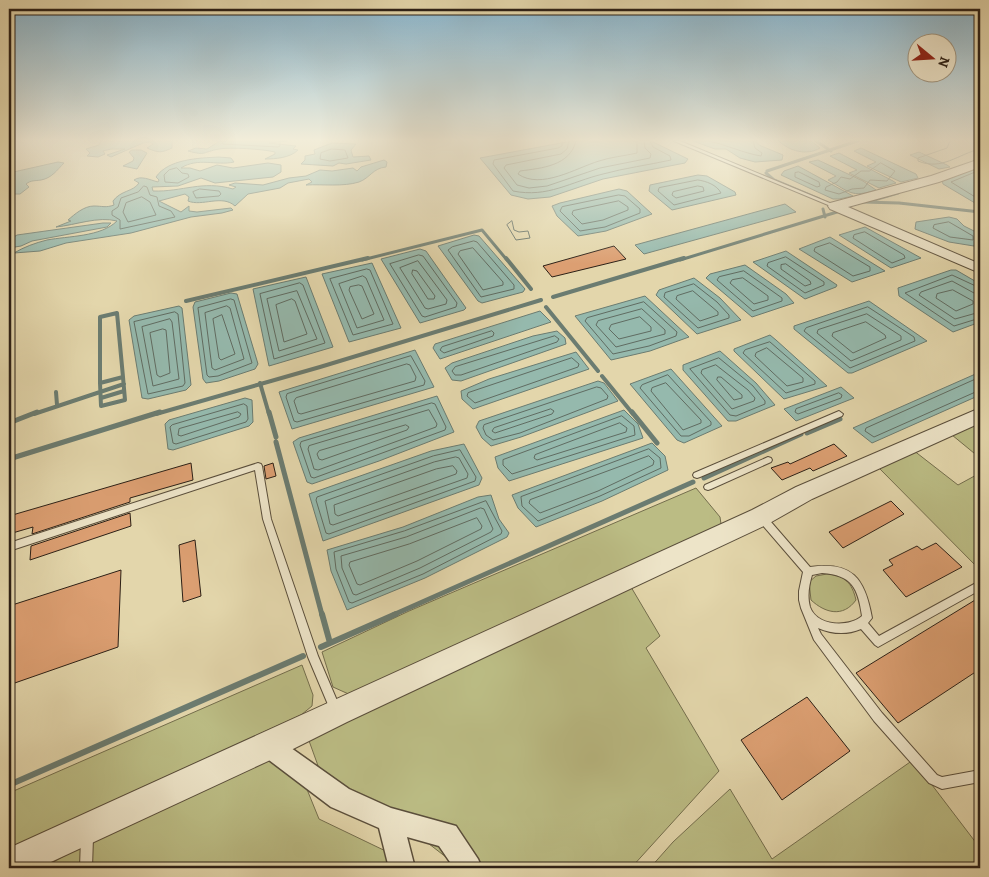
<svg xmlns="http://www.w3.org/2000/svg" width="989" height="877" font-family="Alegreya,serif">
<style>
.green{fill:#bbbc84;stroke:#746e4d}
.water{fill:#95b9ad;stroke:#6b7c71}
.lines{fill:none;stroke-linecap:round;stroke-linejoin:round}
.shore{stroke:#606c62;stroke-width:1}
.stream-far3{stroke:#6b7c71;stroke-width:3}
.stream-far2{stroke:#6b7c71;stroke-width:4}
.stream-far1{stroke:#6b7c71;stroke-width:5}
.stream{stroke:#6b7c71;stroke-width:6}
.building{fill:#dc9f72;stroke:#2c2016}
.service-casing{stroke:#5a4e3b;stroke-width:2}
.minor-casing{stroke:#5a4e3b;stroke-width:3}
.tertiary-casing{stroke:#5a4e3b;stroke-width:2}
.service{fill:#ede4c8;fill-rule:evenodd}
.minor{fill:#ede4c8;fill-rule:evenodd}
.tertiary{fill:#ede4c8;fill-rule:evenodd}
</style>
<rect width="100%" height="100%" fill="#e3d6ab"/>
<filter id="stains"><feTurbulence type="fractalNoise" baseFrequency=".004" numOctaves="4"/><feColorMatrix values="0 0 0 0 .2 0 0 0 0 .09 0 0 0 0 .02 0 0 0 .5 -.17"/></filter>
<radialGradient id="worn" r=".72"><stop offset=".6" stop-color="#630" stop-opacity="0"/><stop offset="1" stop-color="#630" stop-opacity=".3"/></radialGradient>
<path class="green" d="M 980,422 L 980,458 L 952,435 Z
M 913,450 L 958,485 L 980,473 L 980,570 L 879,468 Z
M 696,488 L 720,517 L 721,524 L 717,529 L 353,696 L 333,687 L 322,652 L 409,611 Z
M 827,574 C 845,575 852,583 856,600 C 843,618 825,613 811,600 L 809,582 L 816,576 Z
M 631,587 L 660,636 L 646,648 L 719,771 L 631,868 L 460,868 L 424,840 L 330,799 L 308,738 Z
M 302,665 L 313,695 L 312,706 L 301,715 L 9,848 L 9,793 Z
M 289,745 L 319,819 L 421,868 L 43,868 L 73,851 Z
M 913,760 L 980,848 L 980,868 L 650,868 L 673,842 L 730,789 L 772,859 Z"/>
<path class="water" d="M 101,141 L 172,141 L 172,148 C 161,153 159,153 147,148 L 153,144 L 150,142 L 143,143 L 111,157 L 107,155 L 125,149 L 111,149 L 103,151 L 105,154 L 98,157 L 87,156 L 90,153 L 86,149 L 99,145 Z
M 220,141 L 287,141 L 269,143 L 296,146 L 293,149 L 298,150 C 290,158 275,159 265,159 L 275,154 L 275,152 C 263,149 230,147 219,149 C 202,152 207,156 188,151 L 196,148 L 207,149 Z
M 572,141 L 651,141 L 688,159 L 685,163 L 603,179 L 550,197 L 528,199 L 511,195 L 480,158 Z
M 693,141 L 756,141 L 759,145 L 783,155 L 782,160 L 755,162 L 740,158 L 726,149 L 715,149 Z
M 779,141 L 811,141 L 820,148 C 807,156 789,151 779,141 Z
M 332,143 L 356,144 L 351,150 L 353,157 L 369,156 L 371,160 L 346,164 L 339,163 L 333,166 L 301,164 L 305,160 L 305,156 L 315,154 L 314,150 Z
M 861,148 L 916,174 L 918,178 L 901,182 L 867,166 L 876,162 L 854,151 Z
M 132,150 L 141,150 L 147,153 L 137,169 L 123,166 L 133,161 L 134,158 L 129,152 Z
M 919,152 L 947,165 L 950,167 L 939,169 L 910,155 Z
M 839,153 L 893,181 L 896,183 L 879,188 L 849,173 L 857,170 L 830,156 Z
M 219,157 L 231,158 L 234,162 C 216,166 198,157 181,168 L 190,168 L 200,171 L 217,165 L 233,168 L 268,163 L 281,165 L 281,172 L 273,177 L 215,183 L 201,178 L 178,186 L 152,187 L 153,191 C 183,192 202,180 233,189 L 236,187 L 229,185 L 235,183 L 263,185 L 289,178 L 306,176 L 320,170 L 332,171 L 353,168 L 357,171 L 361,167 L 384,160 L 387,162 L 386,167 C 373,168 370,178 359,182 C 343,187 323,184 306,185 L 312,182 L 309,179 L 288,183 L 280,188 L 248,194 L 235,206 C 222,194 202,207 188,201 L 189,197 L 185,194 L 159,201 L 181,212 L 189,206 L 189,211 L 197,212 L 231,208 L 233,210 L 222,213 L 191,217 L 131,233 L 66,243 L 40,251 L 14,253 C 24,247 35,243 47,240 C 68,236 101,237 117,221 C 98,216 76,225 56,227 L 71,221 L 68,220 C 75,214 84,206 94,206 C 102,206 106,208 114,205 L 113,201 C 121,190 133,192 139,183 L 134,180 C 141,175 150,180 158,182 L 159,180 L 156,177 C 168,159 199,158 219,157 Z
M 818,160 L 863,181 L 876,190 C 851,198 850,192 828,180 L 836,176 L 809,162 Z
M 58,162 L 64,163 C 57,170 52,178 41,180 C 35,181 31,180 26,184 L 29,187 L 20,194 L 9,194 L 12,186 L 9,187 L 9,173 Z
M 980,165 L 980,206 L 943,184 L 942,180 Z
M 798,166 L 853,196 L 839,199 L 833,199 L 781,175 L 784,171 Z
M 698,175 L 707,176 L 735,192 L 736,195 L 672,210 L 649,191 L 650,185 Z
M 619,189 L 627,191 L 652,214 L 606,231 L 578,236 L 557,216 L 552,206 L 560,203 Z
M 785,204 L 796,212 L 644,254 L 635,245 Z
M 949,217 L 957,219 L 964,226 L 980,234 L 980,247 L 949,242 L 915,229 L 916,222 Z
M 103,223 L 111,223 L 107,227 L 32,241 L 21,246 L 9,248 L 9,240 L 17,235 Z
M 865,227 L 921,258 L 891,268 L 839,235 Z
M 474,235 L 479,236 L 525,289 L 523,292 L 482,303 L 478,301 L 438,246 Z
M 830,237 L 885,271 L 852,282 L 799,249 Z
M 420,249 L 426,251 L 466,308 L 464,310 L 420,323 L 381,259 Z
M 786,251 L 837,285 L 836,287 L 805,299 L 753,262 Z
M 372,263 L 401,328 L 349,342 L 322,274 Z
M 745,265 L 786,294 L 794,303 L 752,317 L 706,278 L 710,274 Z
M 951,270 L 956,270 L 980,284 L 980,322 L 953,332 L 899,296 L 898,288 Z
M 306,277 L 333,347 L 269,366 L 253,289 Z
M 694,278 L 720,298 L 741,320 L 697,334 L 656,295 L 659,290 Z
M 231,293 L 237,294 L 258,364 L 255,369 L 219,381 L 206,383 L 203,379 L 193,307 L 195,302 Z
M 645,296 L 689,337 L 650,351 L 611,360 L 575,316 Z
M 869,301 L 927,341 L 852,373 L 848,373 L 794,329 L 794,326 Z
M 179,306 L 182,308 L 191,385 L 186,390 L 148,399 L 142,398 L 129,320 L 134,316 Z
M 540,311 L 551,322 L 440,359 L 433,348 L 435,344 Z
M 557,331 L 565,338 L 566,344 L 461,381 L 452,380 L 445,368 L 452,363 L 533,336 Z
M 770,335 L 776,340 L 827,386 L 784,399 L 734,351 L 734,349 Z
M 415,350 L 434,387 L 292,429 L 279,392 Z
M 720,351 L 756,383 L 775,405 L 736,421 L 728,421 L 683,370 L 683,365 Z
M 576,352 L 589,369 L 473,409 L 462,399 L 461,391 L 489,379 Z
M 671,369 L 722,426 L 684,443 L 677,440 L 630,384 Z
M 980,372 L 980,395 L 872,443 L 853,428 Z
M 598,381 L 604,383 L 618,401 L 521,437 L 491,446 L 482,438 L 476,427 L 479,421 Z
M 841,387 L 854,398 L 796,421 L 784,409 Z
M 437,396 L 454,432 L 379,461 L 312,484 L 307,482 L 293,442 L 299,438 Z
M 245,398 L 252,400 L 253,422 L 249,426 L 173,450 L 168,449 L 165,424 L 169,420 Z
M 624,410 L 638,424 L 643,438 L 509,481 L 498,468 L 495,457 Z
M 652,443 L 665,456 L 668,470 L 602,501 L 536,527 L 518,508 L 512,495 Z
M 464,444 L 482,478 L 479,485 L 323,541 L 309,494 L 431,451 Z
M 491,495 L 499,519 L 509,533 L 507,537 L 425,578 L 347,610 L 331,571 L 327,550 L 403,527 L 478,497 Z"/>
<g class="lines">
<path class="shore" d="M 221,141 L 223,144 L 278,147 L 280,146 L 280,141
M 562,141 L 562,146 L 558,148 L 494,160 L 493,164 L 513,191 C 548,198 570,182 603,174 C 625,168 648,165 671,160 L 670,156 L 653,147 L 650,141
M 569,141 L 567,149 L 561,154 L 506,165 L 504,168 L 517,185 L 529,188 L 547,186 L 600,168 L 650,158 L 651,154 L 645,148 L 644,141
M 576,141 C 570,166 542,168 520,171 L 518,174 C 541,190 576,168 599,161 C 611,157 624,156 637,153 L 637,141
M 709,141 C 727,145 743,153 761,156 L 762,153 L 755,148 L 753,141
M 950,141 L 947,148 L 918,158 L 918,161 C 942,171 958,154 980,149
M 332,149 L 345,150 L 348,158 L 330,161 L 320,159 L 321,153 Z
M 881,163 L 895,171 L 887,181 L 870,180 L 864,188 L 852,189 L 839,194 L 825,190 L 826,187 L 837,182 L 841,177 L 850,179 L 861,171 L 869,171 Z
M 177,168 L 182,173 L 188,174 L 189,177 L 178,183 L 165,182 L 164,175 L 169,170 Z
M 980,170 L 951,182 L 980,200
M 799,172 L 819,182 L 820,186 L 817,187 L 795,177 L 795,173 Z
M 698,180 C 706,181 717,185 721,193 L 674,205 L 658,191 L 659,188 Z
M 144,186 L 147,187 L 150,195 L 157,197 L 159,206 L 171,211 L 175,217 L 120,229 L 120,220 L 112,215 L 112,211 L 118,207 L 121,198 L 138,192 Z
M 698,186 L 703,187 L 704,191 L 676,198 L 672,195 L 673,192 Z
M 200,189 L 219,191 L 221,194 L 219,196 L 196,198 L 193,192 Z
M 619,195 L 625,196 L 640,209 L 640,213 L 605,227 L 580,231 L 560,211 L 562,207 Z
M 142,197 L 150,202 L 156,215 L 128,222 L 123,212 L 126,203 Z
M 619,201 L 628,207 L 628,210 L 603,220 L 582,224 L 572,214 L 573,211 Z
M 512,221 L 514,230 L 519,232 L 528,231 L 530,238 L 516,240 L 507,225 Z
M 949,222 L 973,236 L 973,240 L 950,237 L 933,228 L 934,225 Z
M 865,232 L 904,255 L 905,258 L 892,263 L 853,238 L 854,235 Z
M 474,241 L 477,242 L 514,285 L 514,289 L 481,297 L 448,250 L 452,247 Z
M 830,243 L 870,267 L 870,271 L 853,276 L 814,251 L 815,248 Z
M 473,248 L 503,282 L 503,285 L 483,290 L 458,254 L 460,251 Z
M 419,255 L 423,256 L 457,303 L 456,307 L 425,317 L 422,316 L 390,264 Z
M 786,257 L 824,282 L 824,285 L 805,293 L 767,266 L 768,263 Z
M 418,261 L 447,300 L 446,304 L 428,309 L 425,308 L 400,268 Z
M 786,264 L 810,281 L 811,284 L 805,286 L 781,269 L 781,265 Z
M 367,269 L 370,270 L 393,324 L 353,335 L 330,279 Z
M 413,270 L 417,271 L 435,296 L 434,299 L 428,299 L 412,274 Z
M 744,271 L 782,298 L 782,301 L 753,311 L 717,280 L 719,277 Z
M 363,276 L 366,278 L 384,320 L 357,328 L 339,284 Z
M 743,278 L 768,296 L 768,300 L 754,304 L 730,283 L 732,280 Z
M 300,283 L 303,285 L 325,343 L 274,359 L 260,294 Z
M 694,284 L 717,302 L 729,315 L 729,318 L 698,328 L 664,297 L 665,293 Z
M 359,285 L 362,286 L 374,314 L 362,319 L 349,290 L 350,287 Z
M 980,288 L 952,275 L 905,293 L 954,326 L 980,318
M 953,290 L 973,301 L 973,304 L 956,311 L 936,298 L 937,294 Z
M 297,291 L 317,339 L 279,351 L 267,299 Z
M 693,291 L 718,312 L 718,315 L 700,321 L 676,299 L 677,296 Z
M 980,294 L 974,293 L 952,281 L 921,292 L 919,295 L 955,319 L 980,312
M 231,299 L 234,300 L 252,363 L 218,376 L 209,377 L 207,375 L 198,308 Z
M 292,299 L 295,301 L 307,334 L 284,342 L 276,305 Z
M 644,302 L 677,332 L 676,336 L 649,346 L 613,354 L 585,321 L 587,318 Z
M 227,306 L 230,308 L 244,359 L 215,370 L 212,368 L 205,313 Z
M 868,307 L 914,337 L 915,341 L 850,368 L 804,331 L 806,328 Z
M 642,309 L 665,330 L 665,334 L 616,347 L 596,325 L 598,321 Z
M 175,312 L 178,314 L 185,383 L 183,386 L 148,394 L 134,322 Z
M 867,314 L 901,336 L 901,340 L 851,361 L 817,333 L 818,330 Z
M 222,315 L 235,354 L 221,360 L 219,358 L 213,319 Z
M 640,317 L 651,327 L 651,331 L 619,339 L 609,329 L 611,325 Z
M 170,319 L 172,322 L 179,379 L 153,386 L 142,327 Z
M 866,322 L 885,335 L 886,338 L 853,353 L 832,336 L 833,333 Z
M 163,329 L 166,330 L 170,373 L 160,377 L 157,375 L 150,333 Z
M 492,331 L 494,333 L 493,336 L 444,353 L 440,350 L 442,347 Z
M 555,336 L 559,339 L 557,342 L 461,375 L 455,375 L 452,371 L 455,367 Z
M 770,342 L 815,381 L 815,384 L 786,393 L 743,353 L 745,350 Z
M 767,348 L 803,378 L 803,382 L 787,386 L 755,356 L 756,353 Z
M 411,356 L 425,381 L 424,385 L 297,422 L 294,421 L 286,397 L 287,394 Z
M 572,358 L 579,364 L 578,367 L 475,403 L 467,396 L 468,393 Z
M 719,358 L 753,386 L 765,401 L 765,404 L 736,416 L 730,415 L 690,369 Z
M 407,364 L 410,365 L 416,377 L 415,381 L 301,414 L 298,413 L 294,401 L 296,398 Z
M 716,365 L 748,390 L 755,398 L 754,401 L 732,409 L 701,373 L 702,370 Z
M 668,375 L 711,422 L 711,425 L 689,436 L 681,436 L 640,388 L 642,385 Z
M 718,377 L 721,377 L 742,395 L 742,398 L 734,400 L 717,380 Z
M 980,377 L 866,428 L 865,431 L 874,437 L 980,390
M 666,383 L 701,420 L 701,423 L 683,430 L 651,391 L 652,388 Z
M 597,387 L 601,388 L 608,396 L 607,399 L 520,433 L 493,440 L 486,435 L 483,428 L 484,425 Z
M 839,393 L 842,395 L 841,398 L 798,414 L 795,412 L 796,409 Z
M 432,403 L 435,404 L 446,427 L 445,430 L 314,478 L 311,477 L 300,445 L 301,442 Z
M 244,404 L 247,406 L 248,419 L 246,422 L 176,444 L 173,443 L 170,427 L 172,425 Z
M 551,409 L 554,411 L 552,414 L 495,433 L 492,431 L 494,428 Z
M 429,410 L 437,424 L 436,427 L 318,470 L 314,469 L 308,449 L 309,446 Z
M 238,412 L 241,414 L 239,417 L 181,436 L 178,435 L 179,429 Z
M 622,416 L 634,426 L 635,435 L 512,474 L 503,465 L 503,460 Z
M 620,423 L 627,428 L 626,432 L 537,460 L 534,458 L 535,455 Z
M 406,425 L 409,427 L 407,430 L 322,460 L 319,459 L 317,454 L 319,451 Z
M 649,449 L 660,458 L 661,468 L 600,496 L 538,521 L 522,506 L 521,497 Z
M 460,450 L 476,477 L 475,481 L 329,534 L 326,533 L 316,500 L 317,497 L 433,456 Z
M 649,456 L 654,461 L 653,465 L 598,491 L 540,513 L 529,503 L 530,500 Z
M 456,457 L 459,458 L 468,474 L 467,478 L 333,525 L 330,524 L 325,501 L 434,462 Z
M 453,466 L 457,471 L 456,474 L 338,516 L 335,514 L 334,505 L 436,469 Z
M 486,501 L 502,531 L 501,534 L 423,574 L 352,603 L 349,602 L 336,569 L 334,552 L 404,531 Z
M 481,508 L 484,509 L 493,529 L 491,532 L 420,568 L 356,595 L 353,594 L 342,568 L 341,556 L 406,537 Z
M 477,518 L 482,526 L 481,529 L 417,561 L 360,585 L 357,584 L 349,565 L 350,562 L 409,544 Z"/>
<path class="stream-far3" d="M 816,141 L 831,151
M 767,171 L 857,141
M 766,173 L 774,180 L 819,199
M 874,200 L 898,193
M 863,202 L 899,203 L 980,212
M 823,209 L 825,217
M 362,260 L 482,230 L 507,260
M 680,260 L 837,212"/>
<path class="stream-far2" d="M 506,258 L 531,289
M 553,297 L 684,258
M 186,301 L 368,258
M 546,307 L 598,371
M 602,376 L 633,414
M 100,383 L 101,406 L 125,400 L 123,377
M 100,383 L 100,317 L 117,313 L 123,377
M 100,383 L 123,377
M 260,383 L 269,414
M 56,392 L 57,405
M 101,398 L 124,391
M 34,414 L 124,384
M 156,414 L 320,367 L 541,300"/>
<path class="stream-far1" d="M 269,412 L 276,437
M 632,412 L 657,443
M 9,423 L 37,412
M 807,433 L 840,419
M 276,442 L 322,615
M 9,459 L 160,412
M 704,478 L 801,434
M 393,615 L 693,482"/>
<path class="stream" d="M 322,614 L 330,643
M 321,647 L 396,614
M 9,785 L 303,656"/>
</g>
<path class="building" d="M 614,246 L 626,259 L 552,277 L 543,266 Z
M 834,444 L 847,456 L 813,471 L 810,468 L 782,480 L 771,468 L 788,462 L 790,464 Z
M 191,463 L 193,480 L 130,498 L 130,502 L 32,534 L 33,527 L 9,534 L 9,516 Z
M 273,463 L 276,476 L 266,479 L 264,466 Z
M 891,501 L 904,514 L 843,548 L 829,532 Z
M 130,513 L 131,526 L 30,560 L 31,546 Z
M 195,540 L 201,596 L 183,602 L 179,545 Z
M 936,543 L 962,567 L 906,597 L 883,570 L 893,565 L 889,560 L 917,546 L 922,550 Z
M 121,570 L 118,647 L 9,685 L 9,606 Z
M 980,597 L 980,669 L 898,723 L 856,673 Z
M 807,697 L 850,751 L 782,800 L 741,740 Z"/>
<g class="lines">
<g class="service-casing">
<path id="service" d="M 674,141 L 680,141 L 837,206 L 833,207 Z
M 839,411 L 843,414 L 842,416 L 700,477 L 697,478 L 694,477 L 693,475 L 694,473 Z
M 768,457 L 771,458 L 772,460 L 771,462 L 711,489 L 708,490 L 705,489 L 704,487 L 705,485 Z
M 258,463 L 261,464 L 262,466 L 271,519 L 318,656 L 341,710 L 340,714 L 336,715 L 332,714 L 308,657 L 263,519 L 255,470 L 9,551 L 9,543 Z
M 762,514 L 765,515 L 810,567 C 852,561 865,578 872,618 L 868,623 L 879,636 L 976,583 L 980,582 L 980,590 L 878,647 L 875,645 L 861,629 C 847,635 832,634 818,628 L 821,634 L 882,713 L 937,775 L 942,777 L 980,770 L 980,782 L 942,789 L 929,783 L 874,721 L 814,640 L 801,608 L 799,600 L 799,591 L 803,572 L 759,521 L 758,518 L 759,515 ZM 822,573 C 852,575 858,588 862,616 C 848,628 817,626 810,607 C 807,596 809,585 812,575 Z
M 87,831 L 91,833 L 93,837 L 92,868 L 80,868 L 81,837 L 83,833 Z"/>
</g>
<g class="minor-casing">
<path id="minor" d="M 269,734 L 277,738 L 349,789 L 391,808 L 456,826 L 478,859 L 482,868 L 454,868 L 439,846 L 407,837 L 415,868 L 389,868 L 379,828 L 331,807 L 261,754 L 257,746 L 261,738 Z"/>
</g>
<g class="tertiary-casing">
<path id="tertiary" d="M 980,159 L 980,167 L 939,182 L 848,207 L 980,264 L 980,273 L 830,209 L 828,206 L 830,203 L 931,176 Z
M 980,408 L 980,423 L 812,499 L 768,524 L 347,722 L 279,756 L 38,868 L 9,868 L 9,848 L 752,510 L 796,487 Z"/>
</g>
<use href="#service" class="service"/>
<use href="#minor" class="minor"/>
<use href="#tertiary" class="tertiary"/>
</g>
<linearGradient id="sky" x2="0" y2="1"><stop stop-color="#87b6d0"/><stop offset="0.53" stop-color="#f2edd9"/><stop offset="1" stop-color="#f2edd9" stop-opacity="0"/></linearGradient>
<rect width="989" height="264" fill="url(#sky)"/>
<rect width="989" height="877" fill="none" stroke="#e3d6ab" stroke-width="30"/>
<rect x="10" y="10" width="969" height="857" fill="none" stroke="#2c2016" stroke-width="2.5"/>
<rect x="15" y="15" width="959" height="847" fill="none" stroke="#2c2016"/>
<g transform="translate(932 58) rotate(108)"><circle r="24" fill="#ede4c8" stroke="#a09681"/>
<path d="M0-4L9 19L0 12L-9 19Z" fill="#8f2418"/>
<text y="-8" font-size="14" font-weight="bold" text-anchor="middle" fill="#2c2016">N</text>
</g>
<rect width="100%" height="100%" filter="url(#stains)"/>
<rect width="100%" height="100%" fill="url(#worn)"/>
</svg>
